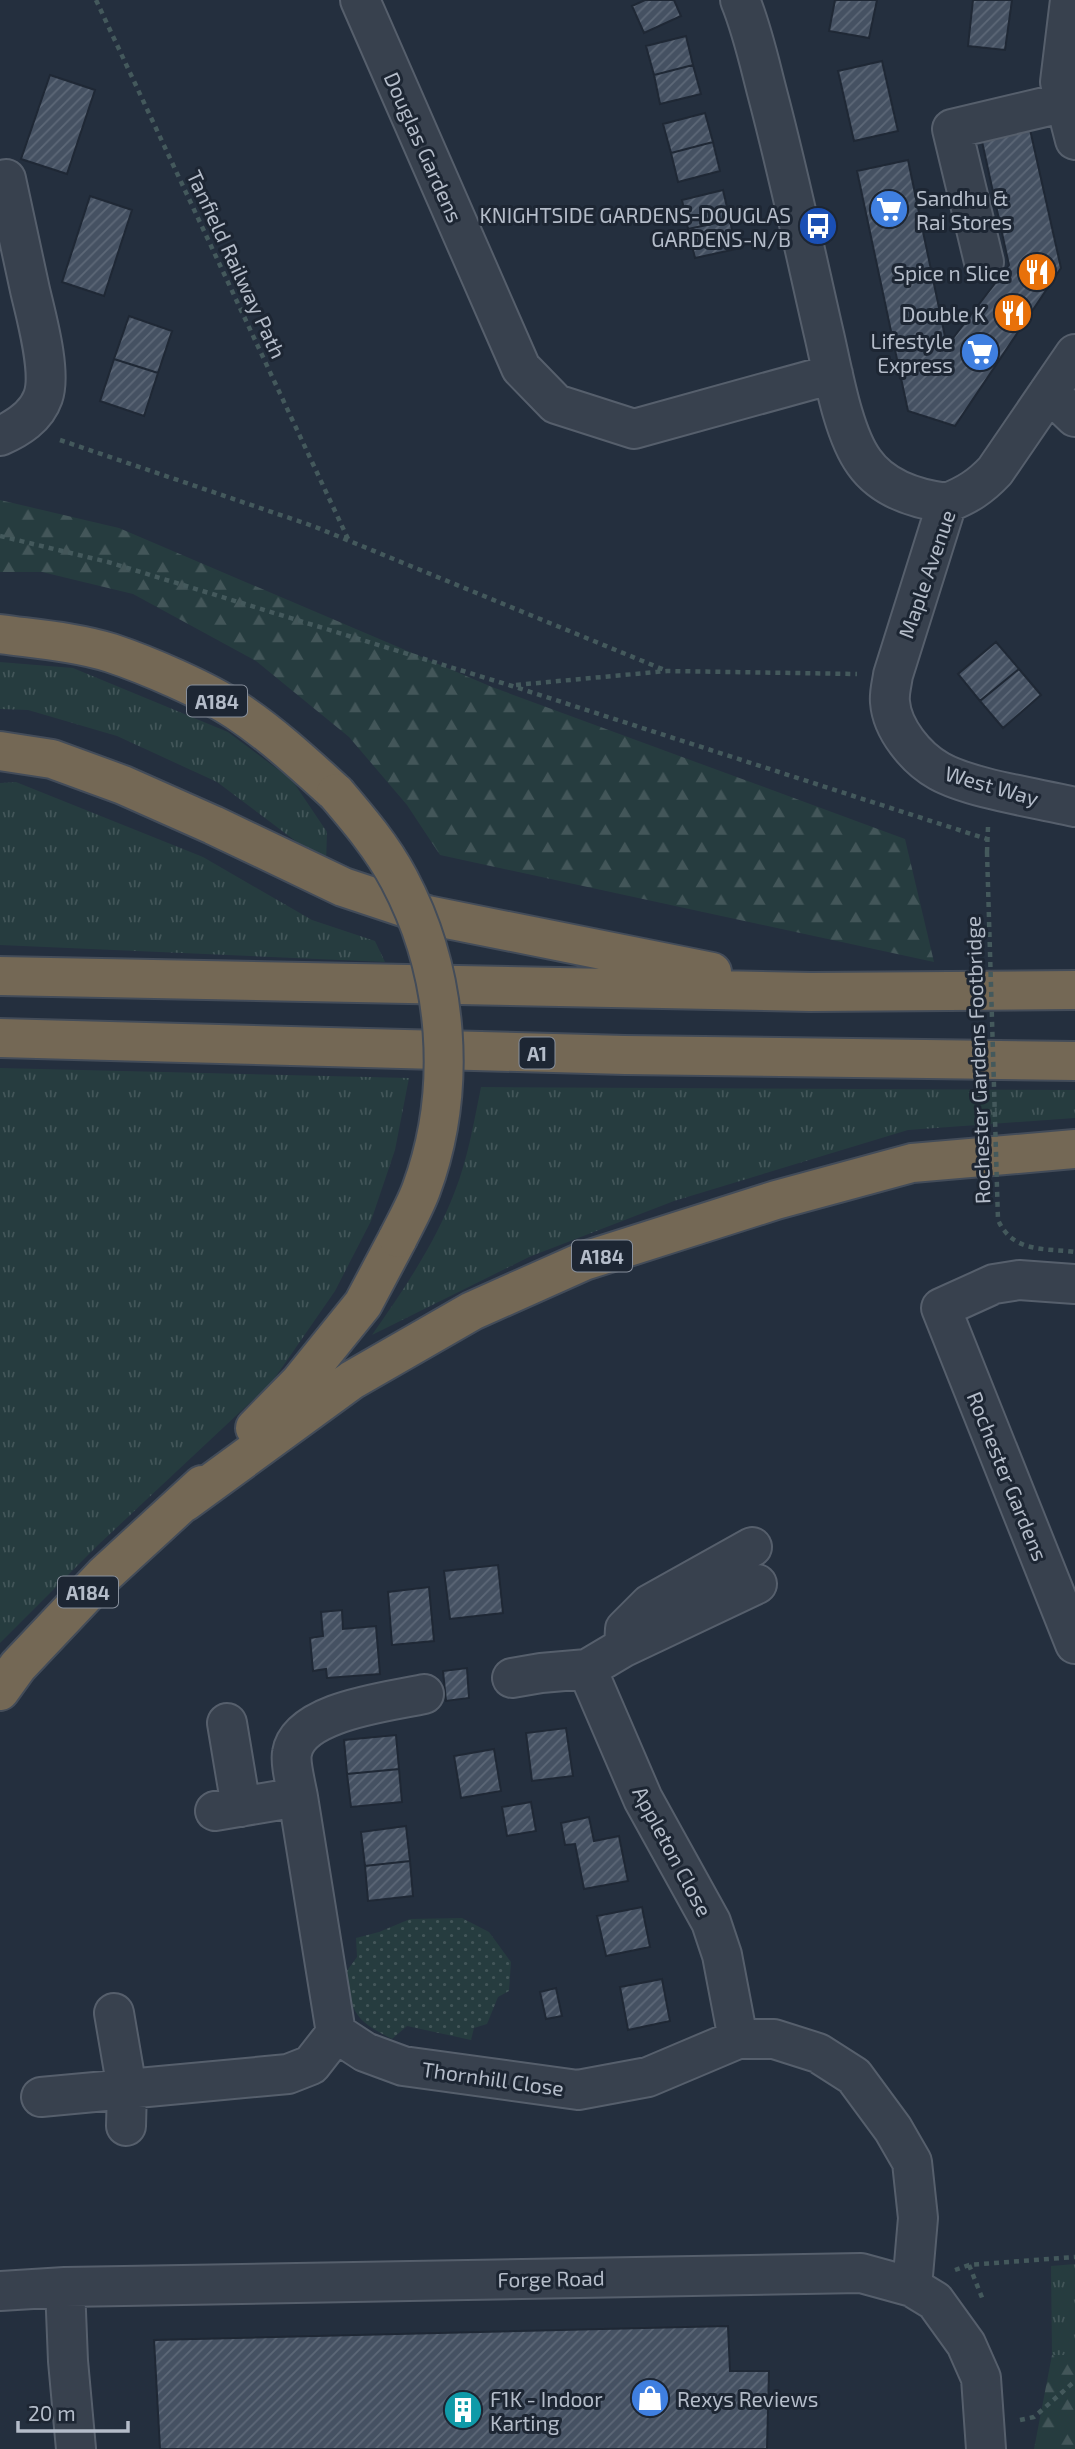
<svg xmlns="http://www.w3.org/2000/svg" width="1075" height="2449" font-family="'Exo 2',sans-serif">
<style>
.grass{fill:url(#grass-tufts)}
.forest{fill:url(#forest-firs)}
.park{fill:url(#park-dots)}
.building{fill:url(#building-hatch);stroke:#1f2835;stroke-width:2}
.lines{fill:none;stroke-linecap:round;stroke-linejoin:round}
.minor-casing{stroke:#565f6c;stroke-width:42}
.highway-casing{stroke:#434c59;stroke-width:42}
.path{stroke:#44595c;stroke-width:4.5;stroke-dasharray:5 5;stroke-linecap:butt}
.minor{stroke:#38414e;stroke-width:38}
.highway{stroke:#746855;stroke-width:38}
.highway-bridge-casing{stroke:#434c59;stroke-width:42;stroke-linecap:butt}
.path-bridge{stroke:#44595c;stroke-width:4.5;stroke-dasharray:5 5;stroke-linecap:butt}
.highway-bridge{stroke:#746855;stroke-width:38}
.labels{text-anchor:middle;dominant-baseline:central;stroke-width:6;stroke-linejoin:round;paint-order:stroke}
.shield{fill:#1d2633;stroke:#878f9c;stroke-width:2}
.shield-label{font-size:19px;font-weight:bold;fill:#b4bcc9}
.street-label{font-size:21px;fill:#b4bcc9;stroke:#1d2633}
.poi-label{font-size:21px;fill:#b4bcc9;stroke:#1d2633;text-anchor:end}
</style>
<defs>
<pattern id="grass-tufts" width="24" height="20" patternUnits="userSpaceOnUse" patternTransform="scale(1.75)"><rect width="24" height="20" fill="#263c3f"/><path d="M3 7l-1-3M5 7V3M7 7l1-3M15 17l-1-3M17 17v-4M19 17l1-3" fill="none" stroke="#435659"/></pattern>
<pattern id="forest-firs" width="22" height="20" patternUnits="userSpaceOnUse" patternTransform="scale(1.75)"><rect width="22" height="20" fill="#263c3f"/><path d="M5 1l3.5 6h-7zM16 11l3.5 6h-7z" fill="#435659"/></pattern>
<pattern id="park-dots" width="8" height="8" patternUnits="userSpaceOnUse" patternTransform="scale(1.75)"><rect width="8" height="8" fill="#263c3f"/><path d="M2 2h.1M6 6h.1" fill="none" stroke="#435659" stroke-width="1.8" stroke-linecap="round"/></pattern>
<pattern id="building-hatch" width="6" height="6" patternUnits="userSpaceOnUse" patternTransform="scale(1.75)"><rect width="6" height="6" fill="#455162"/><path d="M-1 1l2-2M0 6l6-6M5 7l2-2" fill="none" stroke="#5d6877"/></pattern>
</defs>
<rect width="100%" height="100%" fill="#242f3e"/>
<path class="grass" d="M 0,662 L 73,668 L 228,732 L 292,780 L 327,832 L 326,864 L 217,782 L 117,736 L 28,710 L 0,709 Z
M 16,782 L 203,857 L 312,920 L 375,941 L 385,962 L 0,945 L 0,783 Z
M 0,1068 L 409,1078 L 395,1150 L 371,1221 L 335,1291 L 272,1382 L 97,1546 L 0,1643 Z
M 481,1087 L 1075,1090 L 1075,1118 L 908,1130 L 674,1201 L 529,1257 L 372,1335 C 404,1289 435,1244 455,1191 C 468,1158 474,1121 481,1087 Z
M 1075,2264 L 1075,2355 L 1052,2355 L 1051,2266 Z"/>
<path class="forest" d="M 0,500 L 119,528 L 492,687 L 905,839 L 934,962 L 440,855 L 407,805 L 349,737 L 256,661 L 133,594 L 42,572 L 0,572 Z
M 1052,2355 L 1075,2355 L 1075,2449 L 1034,2449 Z"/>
<path class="park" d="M 462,1918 L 489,1932 L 511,1962 L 509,1991 L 498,1997 L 487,2024 L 474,2028 L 471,2040 L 407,2026 L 392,2039 C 353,2019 352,2013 346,1972 L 357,1957 L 356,1938 L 379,1932 L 410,1919 Z"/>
<path class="building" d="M 645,0 L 674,0 L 681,16 L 644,33 L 632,6 Z
M 835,0 L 877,0 L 869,38 L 829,31 Z
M 973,0 L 1012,0 L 1005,50 L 968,46 Z
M 686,36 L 693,65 L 654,75 L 646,46 Z
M 882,61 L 898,131 L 854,141 L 838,71 Z
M 693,65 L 701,94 L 660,104 L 654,75 Z
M 50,75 L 95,90 L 67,174 L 21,159 Z
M 705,113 L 713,142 L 671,153 L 663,124 Z
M 1029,125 L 1061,268 L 955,426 L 908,411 L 857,171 L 908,160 L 947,346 L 1009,265 L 981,137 Z
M 713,142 L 720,171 L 678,182 L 671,153 Z
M 723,190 L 730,220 L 688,229 L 682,200 Z
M 90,196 L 132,210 L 104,296 L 62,282 Z
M 730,220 L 736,249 L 695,258 L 688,229 Z
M 129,316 L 172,331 L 158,373 L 114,359 Z
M 114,359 L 158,373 L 144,416 L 100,401 Z
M 996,642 L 1019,669 L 980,701 L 958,674 Z
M 1019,669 L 1041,695 L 1003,728 L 980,701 Z
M 498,1565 L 503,1613 L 450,1619 L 444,1571 Z
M 429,1587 L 434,1641 L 392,1645 L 388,1592 Z
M 342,1610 L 343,1629 L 376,1626 L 380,1674 L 327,1678 L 326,1669 L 313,1671 L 310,1638 L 323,1636 L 321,1612 Z
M 467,1668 L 469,1698 L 446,1701 L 443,1671 Z
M 566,1728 L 573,1776 L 532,1781 L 526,1733 Z
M 396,1735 L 399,1769 L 347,1774 L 344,1740 Z
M 494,1749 L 501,1791 L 461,1798 L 454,1756 Z
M 399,1769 L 402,1802 L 351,1807 L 347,1774 Z
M 531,1802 L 536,1831 L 507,1836 L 502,1807 Z
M 589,1817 L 594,1841 L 619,1836 L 628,1881 L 584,1889 L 575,1844 L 565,1845 L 561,1823 Z
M 406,1826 L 410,1861 L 365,1866 L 361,1832 Z
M 410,1861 L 413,1896 L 368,1901 L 365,1866 Z
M 642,1907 L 650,1947 L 606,1956 L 597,1916 Z
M 662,1979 L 670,2021 L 628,2030 L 620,1987 Z
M 556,1988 L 562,2016 L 546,2019 L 540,1992 Z
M 728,2326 L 730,2371 L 769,2371 L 767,2449 L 160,2449 L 154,2340 Z"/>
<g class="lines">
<g class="minor-casing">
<path id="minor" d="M 360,0 L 521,368 L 556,404 L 634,429 L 833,374
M 740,0 C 752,29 759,61 767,92 C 788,171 805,251 823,330 C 832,367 842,432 864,462 C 883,489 915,499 947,503
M 1070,0 L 1060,82 L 1075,140
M 984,262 L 952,129 L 1066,102
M 1075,354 L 995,471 C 980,487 967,495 947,503 L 893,675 C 892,683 889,693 890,702 C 892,729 916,758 939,771 C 971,789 1037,798 1075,807
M 1049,392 L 1075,417
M 0,436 C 18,428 36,417 43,397 C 52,372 36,316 30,290 C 22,253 14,216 6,179
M 1075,1284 L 1019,1280 L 994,1284 L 941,1308 L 1075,1644
M 624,1647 L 625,1629 L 650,1604 L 752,1547
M 587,1669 L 643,1799 L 711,1922 L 722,1955 L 738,2039
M 512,1678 L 541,1673 L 587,1669 L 624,1647 L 757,1584
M 227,1723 L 241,1807
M 298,1797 C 296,1786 290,1763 292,1753 C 299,1711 388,1702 424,1694
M 215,1811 L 298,1797 L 336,2033
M 114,2013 L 127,2089 L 126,2126
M 41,2097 L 288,2074 L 311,2065 L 336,2033 L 365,2052 L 403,2066 L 578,2090 L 648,2077 L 738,2039 L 774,2039 L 818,2053 L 854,2076 L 893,2129 L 912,2162 L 918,2218 L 912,2287
M 65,2287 L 68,2361 L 76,2449
M 0,2291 L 65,2287 L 861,2273 L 912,2287 L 935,2301 L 966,2344 L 981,2378 L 986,2449"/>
</g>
<g class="highway-casing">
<path id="highway" d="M 0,634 C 36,639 76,642 111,653 C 147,665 205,690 237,711 C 273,735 304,764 336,793
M 0,751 L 52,759 L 123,785 L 213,825 L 343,887 L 427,915 L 712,972
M 0,976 L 811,992 L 1075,990
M 0,1038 L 625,1055 L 1075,1061
M 255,1428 L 300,1382 L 363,1304 L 398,1238
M 185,1502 L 352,1380 L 472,1311 L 584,1261 L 776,1200 L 912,1163 L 1075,1149
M 0,1691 L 18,1666 L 104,1575 L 202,1485"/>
</g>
<path class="path" d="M 96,0 L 349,541
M 60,440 L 313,526 L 667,671
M 0,536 L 108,562 L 512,686 L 987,839
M 516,685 L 667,671 L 857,674
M 987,852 L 988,827
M 969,2265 L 983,2300
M 955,2270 L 969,2265 L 1075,2257
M 1020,2420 L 1034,2417 L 1075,2381"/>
<use href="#minor" class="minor"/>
<use href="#highway" class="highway"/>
<g class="highway-bridge-casing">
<path id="highway-bridge" d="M 336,793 C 359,820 382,847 399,879 C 449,973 458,1090 421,1190 C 415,1206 406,1222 398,1238"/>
</g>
<path class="path-bridge" d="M 987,852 L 998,1220 C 1013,1253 1044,1248 1075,1252"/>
<use href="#highway-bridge" class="highway-bridge"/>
</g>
<defs>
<g id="supermarket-disc" transform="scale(2.0125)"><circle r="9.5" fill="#3f7fe0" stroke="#1d2633"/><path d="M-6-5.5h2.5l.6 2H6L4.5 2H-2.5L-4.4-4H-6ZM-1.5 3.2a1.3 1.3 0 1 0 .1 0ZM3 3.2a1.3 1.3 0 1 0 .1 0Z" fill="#fff"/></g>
<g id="bus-disc" transform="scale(2.0125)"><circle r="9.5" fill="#1a4fb4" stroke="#1d2633"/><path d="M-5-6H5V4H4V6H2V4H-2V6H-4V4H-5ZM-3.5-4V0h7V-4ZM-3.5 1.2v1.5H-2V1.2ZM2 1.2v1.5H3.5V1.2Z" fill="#fff"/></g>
<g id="restaurant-disc" transform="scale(2.0125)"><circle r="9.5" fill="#e8710a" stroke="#1d2633"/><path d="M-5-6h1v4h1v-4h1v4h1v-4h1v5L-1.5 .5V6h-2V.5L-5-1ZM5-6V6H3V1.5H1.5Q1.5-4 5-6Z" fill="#fff"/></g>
<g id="shop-disc" transform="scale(2.0125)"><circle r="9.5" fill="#3f7fe0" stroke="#1d2633"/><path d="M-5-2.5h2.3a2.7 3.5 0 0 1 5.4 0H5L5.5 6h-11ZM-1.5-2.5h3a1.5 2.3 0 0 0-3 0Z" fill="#fff"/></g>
<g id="building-disc" transform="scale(2.0125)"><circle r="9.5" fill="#0f9aa8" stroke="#1d2633"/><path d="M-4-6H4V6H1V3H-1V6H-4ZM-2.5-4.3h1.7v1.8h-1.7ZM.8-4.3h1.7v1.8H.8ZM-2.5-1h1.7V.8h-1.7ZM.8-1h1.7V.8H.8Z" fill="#fff"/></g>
</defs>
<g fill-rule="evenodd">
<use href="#supermarket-disc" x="889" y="209"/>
<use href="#bus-disc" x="818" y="226"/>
<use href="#restaurant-disc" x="1037" y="272"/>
<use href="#restaurant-disc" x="1013" y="313"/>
<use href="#supermarket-disc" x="980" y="352"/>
<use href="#shop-disc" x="650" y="2398"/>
<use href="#building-disc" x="463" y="2410"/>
</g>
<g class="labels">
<g class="shield">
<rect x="187" y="685.5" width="60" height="31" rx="5"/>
<rect x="519.5" y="1037.5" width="35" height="31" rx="5"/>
<rect x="572" y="1240.5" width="60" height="31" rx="5"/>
<rect x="58" y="1576.5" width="60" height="31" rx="5"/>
</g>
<g class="shield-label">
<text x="217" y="701">A184</text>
<text x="537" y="1053">A1</text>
<text x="602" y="1256">A184</text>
<text x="88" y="1592">A184</text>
</g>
<g class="street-label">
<text transform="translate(424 147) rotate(66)">Douglas Gardens</text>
<text transform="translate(237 264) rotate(65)">Tanfield Railway Path</text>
<text transform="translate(926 574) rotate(-71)">Maple Avenue</text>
<text transform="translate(992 785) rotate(16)">West Way</text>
<text transform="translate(977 1060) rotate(-92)">Rochester Gardens Footbridge</text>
<text transform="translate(1008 1476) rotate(68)">Rochester Gardens</text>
<text transform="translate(673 1851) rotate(62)">Appleton Close</text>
<text transform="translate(493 2078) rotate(8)">Thornhill Close</text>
<text transform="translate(551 2278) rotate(-1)">Forge Road</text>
</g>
<g class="poi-label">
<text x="916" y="197" text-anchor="start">Sandhu &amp;<tspan x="916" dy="24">Rai Stores</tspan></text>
<text x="791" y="214">KNIGHTSIDE GARDENS-DOUGLAS<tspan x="791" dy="24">GARDENS-N/B</tspan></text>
<text x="1010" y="272">Spice n Slice</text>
<text x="986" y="313">Double K</text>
<text x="953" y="340">Lifestyle<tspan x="953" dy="24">Express</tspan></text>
<text x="490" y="2398" text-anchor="start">F1K - Indoor<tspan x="490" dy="24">Karting</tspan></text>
<text x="677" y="2398" text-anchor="start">Rexys Reviews</text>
</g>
</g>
<path d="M18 2421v10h110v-10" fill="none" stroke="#b4bcc9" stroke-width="3.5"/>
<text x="28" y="2421" font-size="21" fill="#b4bcc9" stroke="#1d2633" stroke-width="5" paint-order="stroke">20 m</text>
</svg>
